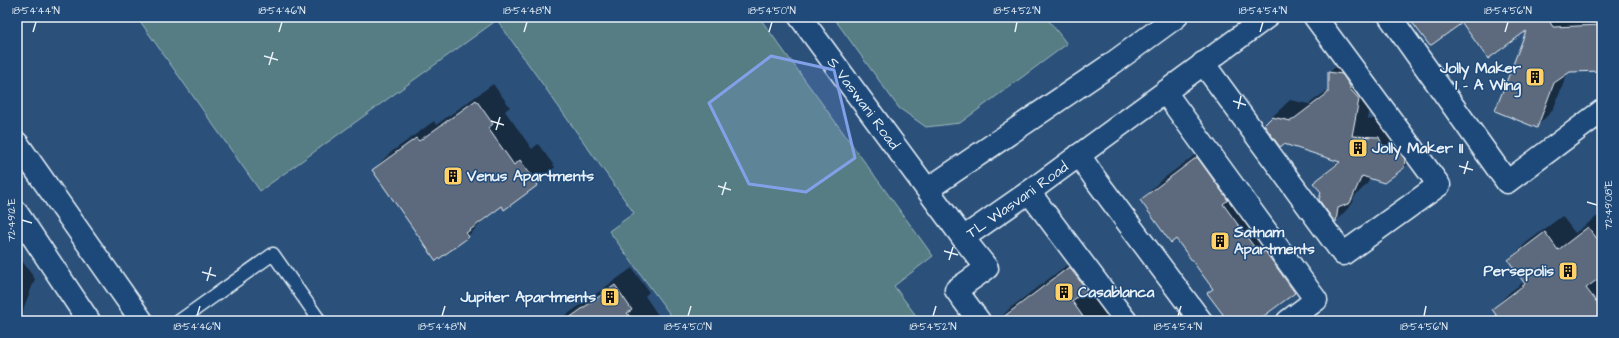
<svg xmlns="http://www.w3.org/2000/svg" width="1619" height="338" font-family="'Architects Daughter',sans-serif">
<style>
.green{fill:#577d84;stroke:#a0b7be}
.shadow{fill:#0007}
.building{fill:#5d6b7d;stroke:#e8f1f8}
.lines{fill:none;stroke-linecap:round;stroke-linejoin:round}
.service-casing{stroke:#e8f1f8;stroke-width:15}
.minor-casing{stroke:#e8f1f8;stroke-width:25}
.secondary-casing{stroke:#e8f1f8;stroke-width:25}
.service{stroke:#1f4a7a;stroke-width:12}
.minor{stroke:#1f4a7a;stroke-width:22}
.secondary{stroke:#1f4a7a;stroke-width:22}
.marked{fill:#82a0e8;fill-opacity:0.2;stroke:#82a0e8;stroke-width:3;stroke-linejoin:round}
.ticks{fill:none;stroke:#e8f1f8;stroke-width:1.5}
.labels{text-anchor:middle;dominant-baseline:central;stroke-width:3;stroke-linejoin:round;paint-order:stroke}
.poi-label{font-size:15px;font-weight:bold;fill:#e8f1f8;stroke:#1f4a7a;text-anchor:start}
.street-label{font-size:15px;fill:#e8f1f8;stroke:#1f4a7a}
.neatline{fill:none;stroke:#e8f1f8;stroke-width:1.5}
.ticks-label{font-size:10px;text-anchor:middle;fill:#e8f1f8}
</style>
<rect width="100%" height="100%" fill="#2b517b"/>
<filter id="ink" filterUnits="userSpaceOnUse"><feTurbulence type="fractalNoise" baseFrequency=".025" numOctaves="2"/><feDisplacementMap in="SourceGraphic" scale="8" xChannelSelector="R" yChannelSelector="G"/><feConvolveMatrix kernelMatrix="1 2 1 2 8 2 1 2 1" color-interpolation-filters="sRGB"/></filter>
<g filter="url(#ink)">
<path class="green" d="M 137,17 L 759,17 L 933,256 L 894,286 L 920,321 L 675,321 L 609,231 L 634,213 L 497,20 L 260,191 Z
M 833,17 L 1046,17 L 1067,44 L 960,123 L 926,127 L 899,108 Z"/>
<path class="shadow" d="M 1410,17 L 1602,17 L 1602,70 L 1568,72 L 1553,110 L 1537,126 L 1528,28 Z
M 1347,56 L 1359,58 L 1367,68 L 1367,71 L 1376,82 L 1368,119 L 1396,120 L 1399,128 L 1415,133 L 1421,142 L 1421,150 L 1404,168 L 1370,178 L 1367,184 L 1354,197 L 1353,203 L 1336,221 L 1322,192 L 1314,183 L 1339,161 L 1272,117 L 1290,100 L 1309,104 L 1329,89 L 1329,73 Z
M 493,84 L 510,107 L 505,111 L 532,149 L 538,144 L 555,167 L 537,184 L 503,205 L 485,218 L 485,219 L 468,236 L 373,170 L 390,153 L 434,121 L 436,125 Z
M 1215,140 L 1245,182 L 1241,187 L 1278,238 L 1283,234 L 1312,274 L 1295,292 L 1255,321 L 1229,321 L 1209,293 L 1214,288 L 1177,237 L 1141,200 L 1159,182 Z
M 1602,213 L 1602,315 L 1594,321 L 1502,321 L 1493,309 L 1510,292 L 1525,281 L 1509,260 L 1526,243 L 1562,216 L 1575,233 Z
M 1087,250 L 1104,272 L 1090,286 L 1116,321 L 998,321 L 1010,308 Z
M 17,254 L 35,279 L 24,307 L 21,321 L 17,321 Z
M 632,268 L 649,292 L 645,296 L 662,321 L 558,321 Z
M 1433,315 L 1437,321 L 1425,321 Z"/>
<path class="building" d="M 1408,17 L 1547,17 L 1553,27 L 1602,25 L 1602,71 L 1570,72 L 1554,83 L 1537,128 L 1495,111 L 1526,31 L 1488,59 L 1462,23 L 1430,46 Z
M 1328,72 L 1342,74 L 1350,86 L 1350,89 L 1359,99 L 1352,136 L 1379,137 L 1382,145 L 1398,150 L 1405,159 L 1404,168 L 1384,183 L 1362,176 L 1350,203 L 1338,208 L 1336,222 L 1334,221 L 1319,200 L 1321,192 L 1313,183 L 1340,162 L 1284,144 L 1280,147 L 1264,125 L 1272,117 L 1291,121 L 1328,93 Z
M 476,100 L 493,124 L 488,128 L 514,165 L 520,160 L 538,185 L 504,210 L 502,206 L 466,233 L 469,237 L 436,261 L 372,170 L 416,138 L 419,141 Z
M 1197,157 L 1228,200 L 1223,204 L 1260,255 L 1265,251 L 1295,293 L 1257,321 L 1228,321 L 1207,293 L 1213,289 L 1176,239 L 1171,243 L 1140,200 Z
M 1588,227 L 1602,245 L 1602,276 L 1586,288 L 1602,309 L 1602,321 L 1500,321 L 1492,309 L 1525,284 L 1508,260 L 1545,232 L 1558,250 Z
M 1069,267 L 1087,290 L 1072,301 L 1086,321 L 998,321 Z
M 615,285 L 632,310 L 627,313 L 633,321 L 565,321 Z"/>
<g class="lines">
<g class="service-casing">
<path id="service" d="M 179,321 L 273,254 L 320,321"/>
</g>
<g class="minor-casing">
<g id="minor">
<path id="s1" d="M 800,17 L 963,238 L 1029,192 L 1267,17"/>
<path d="M 1390,17 L 1507,182 L 1602,111"/>
<path d="M 1203,63 L 1343,254 L 1439,185 L 1315,17"/>
<path d="M 1165,92 L 1316,300 L 1288,321"/>
<path d="M 1079,155 L 1096,180 L 1201,321"/>
<path d="M 928,189 L 1113,63 L 1176,17"/>
<path d="M 1029,192 L 1126,321"/>
<path d="M 963,238 L 987,268 L 956,290 L 979,321"/>
</g>
</g>
<g class="secondary-casing">
<path id="secondary" d="M 17,143 L 142,321
M 17,213 L 89,321"/>
</g>
<use href="#service" class="service"/>
<use href="#minor" class="minor"/>
<use href="#secondary" class="secondary"/>
</g>
</g>
<path class="marked" d="M 771,56 L 834,70 L 855,158 L 806,192 L 749,184 L 709,103 Z"/>
<path class="ticks" d="M 33,32 L 36,22M 279,32 L 282,22M 524,32 L 527,22M 769,32 L 772,22M 1015,32 L 1017,22M 1260,32 L 1263,22M 1505,32 L 1508,22M 264,56 L 278,60M 269,65 L 273,52M 1233,101 L 1246,105M 1238,109 L 1241,96M 491,121 L 504,125M 496,130 L 500,117M 1459,166 L 1473,170M 1464,174 L 1468,161M 718,186 L 731,190M 722,195 L 726,182M 1587,202 L 1597,205M 22,220 L 32,223M 944,251 L 958,255M 949,260 L 953,247M 202,272 L 216,276M 207,281 L 211,267M 197,316 L 200,306M 442,316 L 445,306M 688,316 L 691,306M 933,316 L 936,306M 1178,316 L 1181,306M 1424,316 L 1426,306"/>
<defs>
<g id="building-square" transform="scale(1)"><rect x="-9" y="-9" width="18" height="18" rx="4" fill="#ffd166" stroke="#1f4a7a"/><path d="M-4-6H4V6H1V3H-1V6H-4ZM-2.5-4.3h1.7v1.8h-1.7ZM.8-4.3h1.7v1.8H.8ZM-2.5-1h1.7V.8h-1.7ZM.8-1h1.7V.8H.8Z" fill="#111"/></g>
</defs>
<g fill-rule="evenodd">
<use href="#building-square" x="1535" y="77"/>
<use href="#building-square" x="1358" y="148"/>
<use href="#building-square" x="453" y="176"/>
<use href="#building-square" x="1220" y="241"/>
<use href="#building-square" x="1568" y="271"/>
<use href="#building-square" x="1064" y="292"/>
<use href="#building-square" x="610" y="297"/>
</g>
<g class="labels">
<g class="poi-label">
<text x="1521" y="68" text-anchor="end">Jolly Maker<tspan x="1521" dy="17">1 - A Wing</tspan></text>
<text x="1372" y="148">Jolly Maker II</text>
<text x="467" y="176">Venus Apartments</text>
<text x="1234" y="232">Satnam<tspan x="1234" dy="17">Apartments</tspan></text>
<text x="1554" y="271" text-anchor="end">Persepolis</text>
<text x="1078" y="292">Casablanca</text>
<text x="596" y="297" text-anchor="end">Jupiter Apartments</text>
</g>
<g class="street-label">
<text stroke="none"><textPath href="#s1" startOffset="107">S Vaswani Road</textPath></text>
<text stroke="none"><textPath href="#s1" startOffset="341">TL Wasvani Road</textPath></text>
</g>
</g>
<rect width="1619" height="338" fill="none" stroke="#1f4a7a" stroke-width="44"/>
<rect x="22" y="22" width="1575" height="294" class="neatline"/>
<g class="ticks-label">
<text x="36" y="14">18°54'44"N</text>
<text x="282" y="14">18°54'46"N</text>
<text x="527" y="14">18°54'48"N</text>
<text x="772" y="14">18°54'50"N</text>
<text x="1017" y="14">18°54'52"N</text>
<text x="1263" y="14">18°54'54"N</text>
<text x="1508" y="14">18°54'56"N</text>
<text transform="translate(1608 205) rotate(-90)" y="4">72°49'08"E</text>
<text transform="translate(11 220) rotate(-90)" y="4">72°49'12"E</text>
<text x="197" y="330">18°54'46"N</text>
<text x="442" y="330">18°54'48"N</text>
<text x="688" y="330">18°54'50"N</text>
<text x="933" y="330">18°54'52"N</text>
<text x="1178" y="330">18°54'54"N</text>
<text x="1424" y="330">18°54'56"N</text>
</g>
</svg>
